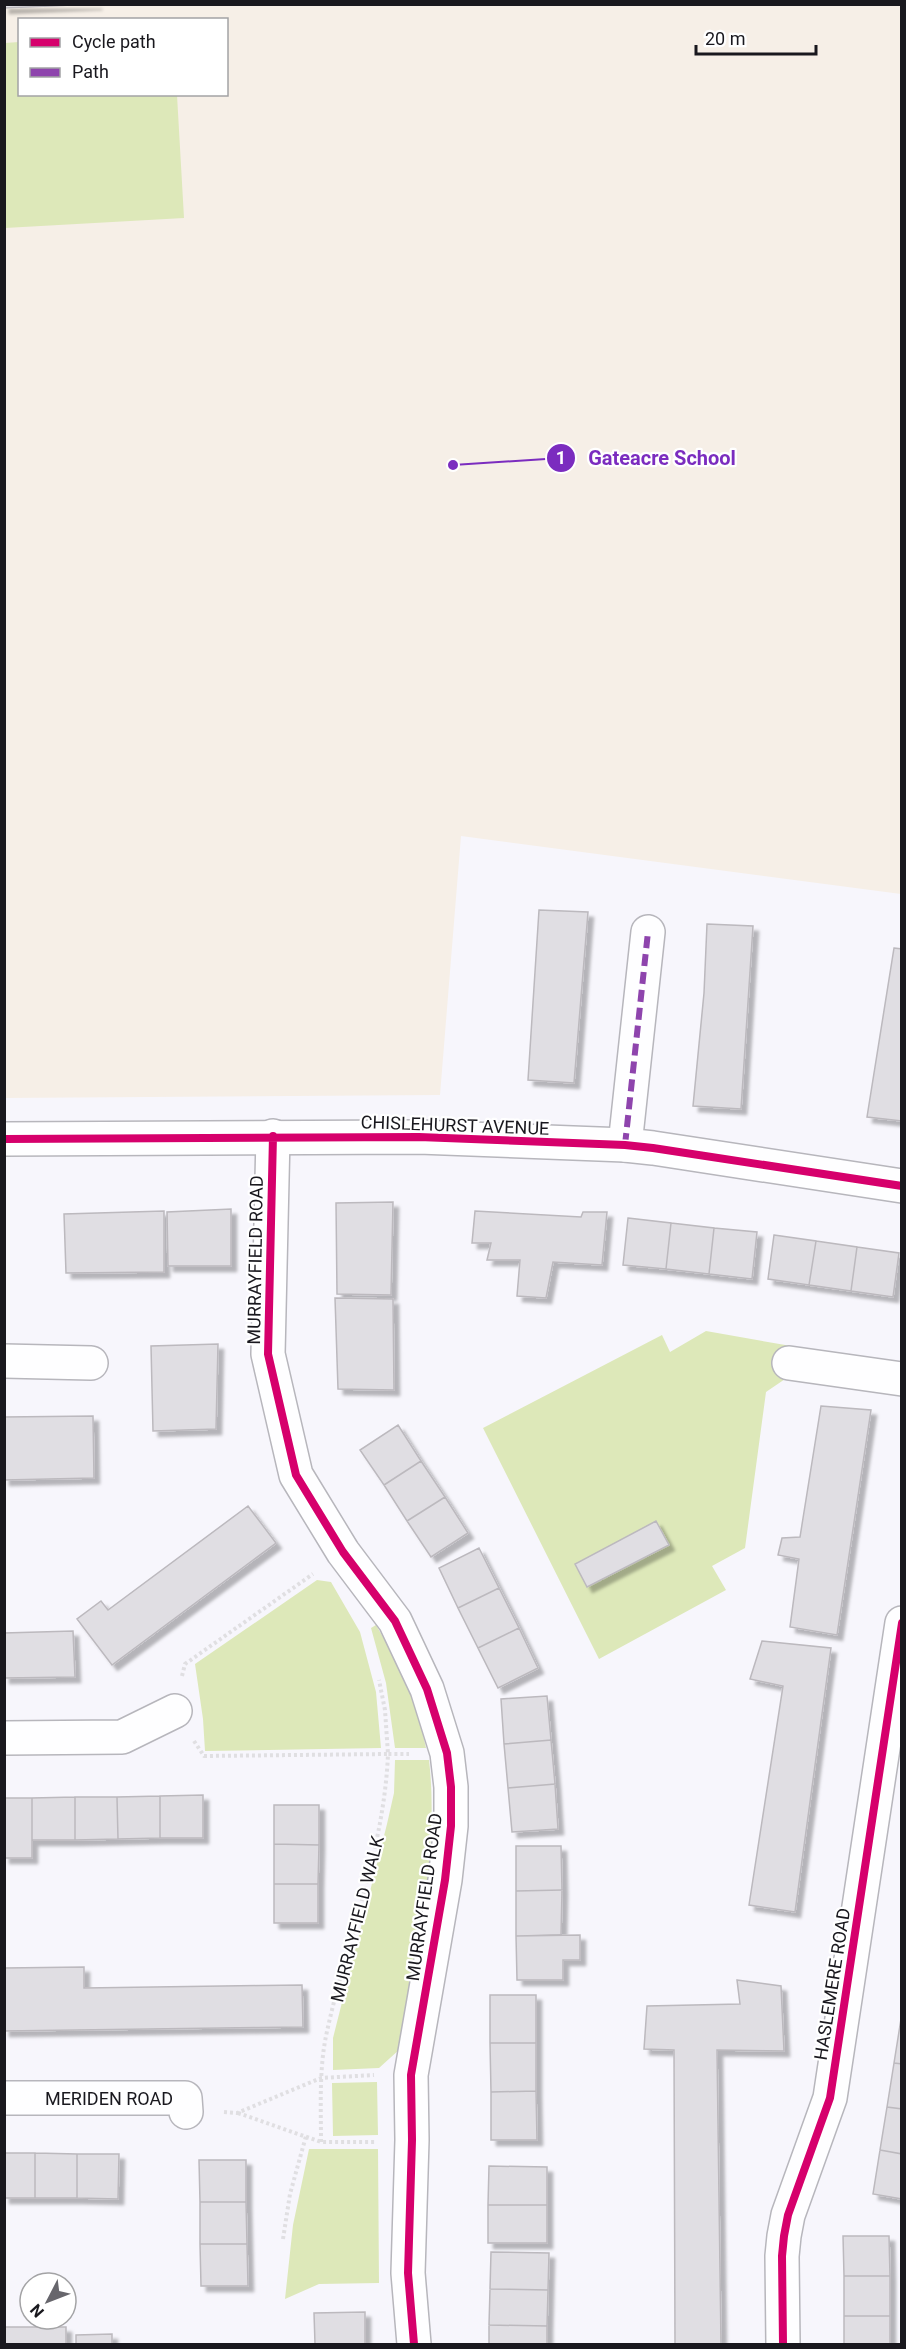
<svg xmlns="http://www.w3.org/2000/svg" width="906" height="2349" font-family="Roboto,sans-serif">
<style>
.education{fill:#f6efe7;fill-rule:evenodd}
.green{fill:#dde8b9}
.building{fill:#e0dee3;stroke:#bcb9be;stroke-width:1.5;filter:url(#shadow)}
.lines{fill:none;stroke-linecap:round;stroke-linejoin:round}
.minor-casing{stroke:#b7b6bc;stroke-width:36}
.path{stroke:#e0dfe2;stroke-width:4;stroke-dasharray:3 3;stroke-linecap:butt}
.minor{stroke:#fefeff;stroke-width:33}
.quiet{stroke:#8e44ad;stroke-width:6;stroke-dasharray:12 6;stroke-linecap:butt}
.cycleway-casing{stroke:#fff;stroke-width:11}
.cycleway{stroke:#d6006c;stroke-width:8}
.labels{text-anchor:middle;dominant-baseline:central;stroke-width:4.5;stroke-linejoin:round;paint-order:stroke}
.street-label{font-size:18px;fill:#19181e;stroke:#fff}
.leader{fill:none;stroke:#7b2cbf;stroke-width:2}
.callout-dot{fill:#7b2cbf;stroke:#fff;stroke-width:2}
.mark-label{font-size:18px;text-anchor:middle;font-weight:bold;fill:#fff}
.callout-label{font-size:20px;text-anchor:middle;font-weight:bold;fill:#7b2cbf;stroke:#fff;stroke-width:4.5;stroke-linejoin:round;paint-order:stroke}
</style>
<defs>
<filter id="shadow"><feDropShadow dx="5.5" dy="5.5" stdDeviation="1.5" flood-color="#0004"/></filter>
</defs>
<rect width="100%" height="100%" fill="#f7f6fc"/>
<path class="education" d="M 4,5 L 901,5 L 901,894 L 461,836 L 440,1095 L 5,1098 ZM 20,20 L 226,20 L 226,94 L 20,94 Z"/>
<path class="green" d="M 19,42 L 20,94 L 177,95 L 184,218 L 5,228 L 5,43 Z
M 706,1331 L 791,1346 L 788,1377 L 766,1392 L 745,1548 L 712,1566 L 726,1590 L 599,1659 L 483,1428 L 662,1335 L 670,1352 Z
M 317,1580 L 331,1582 L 360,1632 L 376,1692 L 381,1748 L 205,1751 L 203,1719 L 195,1664 Z
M 376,1625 C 399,1663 418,1704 426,1748 L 395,1748 L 386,1683 L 371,1628 Z
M 395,1760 L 429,1760 C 440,1854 414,1956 400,2049 L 379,2068 L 333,2070 L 333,2038 L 387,1824 L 394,1793 Z
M 377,2082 L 378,2135 L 333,2136 L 332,2083 Z
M 309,2149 L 378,2149 L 379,2283 L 319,2284 L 285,2299 L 293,2225 Z"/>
<path class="building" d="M 4,4 L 97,4 L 4,8 Z
M 539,910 L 588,912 L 574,1083 L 528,1080 Z
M 707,924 L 753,926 L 741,1109 L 693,1106 L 704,993 Z
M 894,948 L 902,949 L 902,1121 L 867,1117 Z
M 393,1202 L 391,1295 L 337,1294 L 336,1203 Z
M 231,1209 L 231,1266 L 168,1266 L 167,1212 Z
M 164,1211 L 164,1272 L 66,1273 L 64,1214 Z
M 475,1211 L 581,1217 L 583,1212 L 607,1212 L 602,1265 L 553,1262 L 546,1298 L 517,1296 L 520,1260 L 487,1260 L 491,1243 L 472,1243 Z
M 628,1218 L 671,1223 L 666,1269 L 623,1265 Z
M 671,1223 L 714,1228 L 709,1274 L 666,1269 Z
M 714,1228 L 757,1232 L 752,1279 L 709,1274 Z
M 774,1235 L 816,1241 L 809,1285 L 768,1279 Z
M 816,1241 L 857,1247 L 851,1291 L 809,1285 Z
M 857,1247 L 899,1253 L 893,1297 L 851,1291 Z
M 335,1298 L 393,1299 L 394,1390 L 338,1389 Z
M 218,1344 L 216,1429 L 153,1431 L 151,1346 Z
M 821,1406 L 871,1410 L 837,1635 L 790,1627 L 799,1559 L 778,1555 L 782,1538 L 800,1537 Z
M 93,1416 L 94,1478 L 4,1480 L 4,1417 Z
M 398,1425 L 421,1461 L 384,1485 L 360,1450 Z
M 421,1461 L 445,1497 L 407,1521 L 384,1485 Z
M 445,1497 L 468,1533 L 431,1557 L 407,1521 Z
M 248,1506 L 276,1543 L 112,1665 L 77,1619 L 101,1601 L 108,1610 Z
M 656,1521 L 669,1545 L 587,1587 L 575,1564 Z
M 479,1548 L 499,1588 L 458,1608 L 439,1568 Z
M 499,1588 L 519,1628 L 478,1648 L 458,1608 Z
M 519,1628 L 538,1668 L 498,1688 L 478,1648 Z
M 73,1631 L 75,1677 L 4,1678 L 4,1633 Z
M 762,1641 L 831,1648 L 795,1912 L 749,1905 L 783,1686 L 750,1679 Z
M 547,1696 L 551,1740 L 504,1744 L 501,1699 Z
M 551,1740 L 555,1784 L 508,1788 L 504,1744 Z
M 555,1784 L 558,1829 L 512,1832 L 508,1788 Z
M 203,1795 L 203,1838 L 160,1838 L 160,1796 Z
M 160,1796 L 160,1838 L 118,1839 L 117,1797 Z
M 75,1797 L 117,1797 L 118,1839 L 75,1840 Z
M 75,1797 L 75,1840 L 32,1840 L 32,1798 Z
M 4,1798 L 32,1798 L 32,1858 L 4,1858 Z
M 274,1805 L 319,1805 L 319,1845 L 274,1844 Z
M 274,1844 L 319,1845 L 318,1884 L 274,1884 Z
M 516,1846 L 561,1846 L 562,1890 L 516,1891 Z
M 274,1884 L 318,1884 L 318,1923 L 274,1923 Z
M 562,1890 L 561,1935 L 516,1936 L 516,1891 Z
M 580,1935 L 580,1960 L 563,1960 L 563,1980 L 517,1980 L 516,1936 Z
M 84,1967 L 84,1988 L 302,1985 L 303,2027 L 4,2031 L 4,1968 Z
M 737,1980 L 781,1986 L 784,2051 L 717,2050 L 721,2344 L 675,2344 L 674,2050 L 644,2049 L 647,2006 L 740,2004 Z
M 490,1995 L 536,1995 L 536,2043 L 490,2043 Z
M 901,2019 L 902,2019 L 902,2064 L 894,2063 Z
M 490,2043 L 536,2043 L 536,2091 L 491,2092 Z
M 894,2063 L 902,2064 L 902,2109 L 887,2107 Z
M 536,2091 L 537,2140 L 491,2140 L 491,2092 Z
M 887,2107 L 902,2109 L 902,2154 L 880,2150 Z
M 880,2150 L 902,2154 L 902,2199 L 873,2194 Z
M 4,2153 L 35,2153 L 35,2198 L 4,2198 Z
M 35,2153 L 77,2154 L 77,2198 L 35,2198 Z
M 77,2154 L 119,2154 L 118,2199 L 77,2198 Z
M 199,2160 L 246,2160 L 246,2202 L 200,2202 Z
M 489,2166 L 547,2167 L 547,2205 L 488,2205 Z
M 200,2202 L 246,2202 L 247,2244 L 200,2244 Z
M 488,2205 L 547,2205 L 547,2243 L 488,2243 Z
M 843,2236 L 889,2236 L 890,2276 L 844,2276 Z
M 200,2244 L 247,2244 L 248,2286 L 201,2286 Z
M 491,2252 L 549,2253 L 548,2290 L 490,2289 Z
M 844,2276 L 890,2276 L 890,2316 L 844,2316 Z
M 490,2289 L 548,2290 L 547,2326 L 489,2325 Z
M 365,2312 L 365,2344 L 315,2344 L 314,2313 Z
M 844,2316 L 890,2316 L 890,2344 L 844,2344 Z
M 489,2325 L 547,2326 L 547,2344 L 489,2344 Z
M 4,2327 L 66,2327 L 66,2344 L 4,2344 Z
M 112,2334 L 112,2344 L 76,2344 L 76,2335 Z"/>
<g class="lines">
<g class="minor-casing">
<g id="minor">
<path d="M 273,1136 L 268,1354 L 296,1475 L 343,1552 L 395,1621 L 427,1689 L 447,1753 L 451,1787 L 451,1826 L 445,1880 L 411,2075 L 412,2140 L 408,2273 L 414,2344"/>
<path d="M 4,1139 L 419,1137 L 625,1145 L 653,1148 L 902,1186"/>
<path d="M 625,1145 L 648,932"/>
<path d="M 4,1361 L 91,1363"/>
<path d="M 789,1363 L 902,1379"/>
<path d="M 4,1738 L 122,1737 L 175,1711"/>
<path id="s1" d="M 4,2098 L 185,2098 L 186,2112"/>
<path d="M 783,2344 L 782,2256 L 784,2236 L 788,2215 L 830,2098 L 902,1623"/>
</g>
</g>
<path class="path" d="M 182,1676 L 185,1664 L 313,1574
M 194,1741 L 204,1756 L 388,1754 L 385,1710 L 379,1680
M 224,2112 L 237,2113 L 321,2078 L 374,2075
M 238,2113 L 321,2142 L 376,2142
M 321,2142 C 321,2107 319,2071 326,2036 C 346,1942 384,1851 388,1754 L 409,1754
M 283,2239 L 290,2194 L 306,2136"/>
<use href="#minor" class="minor"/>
<path class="quiet" d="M 625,1145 L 648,932"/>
<g class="cycleway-casing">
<path id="cycleway" d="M 273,1136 L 268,1354 L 296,1475 L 343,1552 L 395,1621 L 427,1689 L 447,1753 L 451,1787 L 451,1826 L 445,1880 L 411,2075 L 412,2140 L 408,2273 L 414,2344
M 4,1139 L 419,1137 L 625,1145 L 653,1148 L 902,1186
M 783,2344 L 782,2256 L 784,2236 L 788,2215 L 830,2098 L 902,1623"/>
</g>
<use href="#cycleway" class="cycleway"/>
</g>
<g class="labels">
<g class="street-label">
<text transform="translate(455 1125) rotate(2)">CHISLEHURST AVENUE</text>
<text transform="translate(255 1260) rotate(-89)">MURRAYFIELD ROAD</text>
<text transform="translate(424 1897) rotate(-82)">MURRAYFIELD ROAD</text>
<text transform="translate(357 1919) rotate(-76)">MURRAYFIELD WALK</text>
<text transform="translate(832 1984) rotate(-81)">HASLEMERE ROAD</text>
<text stroke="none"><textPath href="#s1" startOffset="105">MERIDEN ROAD</textPath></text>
</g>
</g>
<path class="leader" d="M453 465L561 458"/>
<g class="callout-dot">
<circle cx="453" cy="465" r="6"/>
<circle cx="561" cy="458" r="15"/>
</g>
<g class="mark-label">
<text x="561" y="464">1</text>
</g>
<g class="callout-label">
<text x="662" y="465">Gateacre School</text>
</g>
<rect width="906" height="2349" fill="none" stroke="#19181e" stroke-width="12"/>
<rect x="18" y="18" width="210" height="78" fill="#ffffff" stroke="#a3a3a5" stroke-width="1.5"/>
<rect x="30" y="38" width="30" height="9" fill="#d6006c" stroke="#a3a3a5" stroke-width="1.5"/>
<text x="72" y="48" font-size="18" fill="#19181e">Cycle path</text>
<rect x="30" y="68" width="30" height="9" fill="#8e44ad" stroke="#a3a3a5" stroke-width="1.5"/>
<text x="72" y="78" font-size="18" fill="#19181e">Path</text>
<g transform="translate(48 2301) rotate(228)"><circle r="28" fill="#ffffff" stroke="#a3a3a5" stroke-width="1.5"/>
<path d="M0-4.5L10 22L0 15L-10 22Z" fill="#67666c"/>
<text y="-9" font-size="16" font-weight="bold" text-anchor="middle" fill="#19181e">N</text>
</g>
<path d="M696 45v9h120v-9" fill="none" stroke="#19181e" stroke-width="3"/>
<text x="705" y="45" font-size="18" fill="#19181e" stroke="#ffffff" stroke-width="4.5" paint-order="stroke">20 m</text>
</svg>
